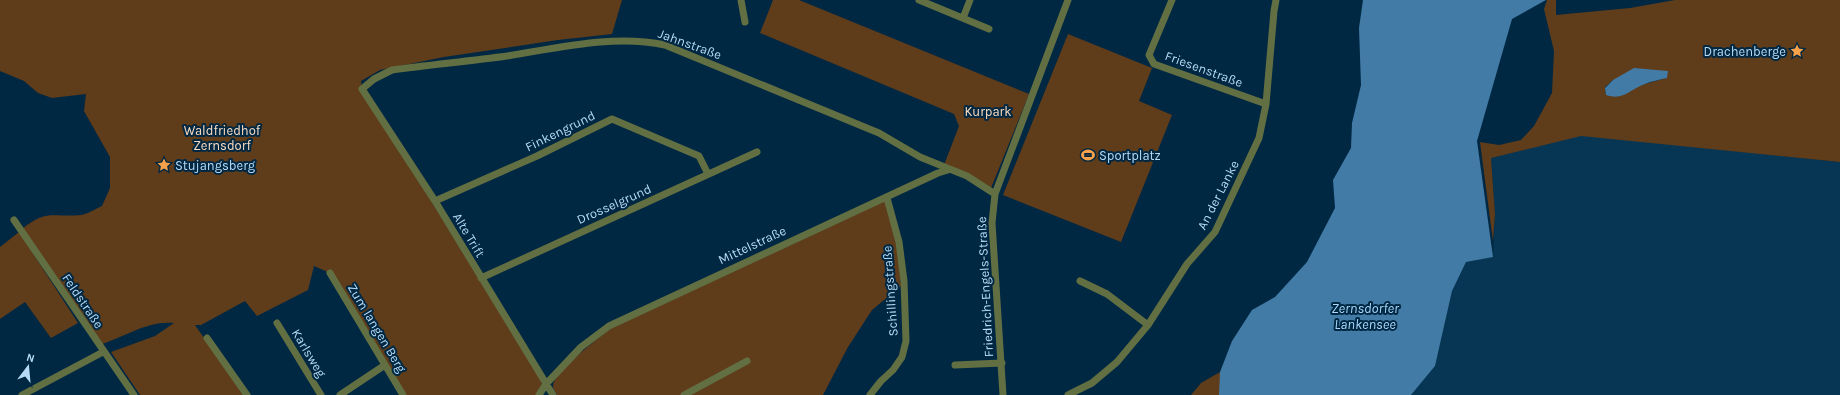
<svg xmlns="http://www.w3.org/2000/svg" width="1840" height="395" font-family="Karla,sans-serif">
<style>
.built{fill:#073654}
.green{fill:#5f3c1a;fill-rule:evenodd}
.water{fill:#427ba6}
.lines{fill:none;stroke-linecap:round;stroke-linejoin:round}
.minor{stroke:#616f42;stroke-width:7}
.labels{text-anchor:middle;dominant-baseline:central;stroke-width:4;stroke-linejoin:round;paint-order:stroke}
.street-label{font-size:13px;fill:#b7dbf7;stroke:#002843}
.poi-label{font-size:13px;fill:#b7dbf7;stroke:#002843;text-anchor:start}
.park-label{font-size:13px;fill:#fadcc2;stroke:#002843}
.water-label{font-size:14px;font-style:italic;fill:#a9d8fe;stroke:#002843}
</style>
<rect width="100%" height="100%" fill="#002843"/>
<path class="built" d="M 1581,135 L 1840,162 L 1840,395 L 1411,395 L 1435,366 L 1452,291 L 1466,262 L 1493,256 L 1495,214 L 1491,158 Z"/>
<path class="green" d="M 0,0 L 622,0 L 612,34 L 558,40 L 444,57 L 380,70 L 361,81 L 362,89 L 541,379 L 542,385 L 536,395 L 404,395 L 330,273 L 314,266 L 308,290 L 257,316 L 245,301 L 201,325 L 195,325 L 244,395 L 140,395 L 111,352 L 155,336 L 174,323 C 150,320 125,336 102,344 L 22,229 C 47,208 54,218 81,215 C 88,214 95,209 102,206 L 110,188 L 110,157 L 84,111 L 86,94 L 52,98 L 38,93 L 24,81 L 0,71 Z
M 773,0 L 799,0 L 1029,94 L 991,188 L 944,165 L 959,126 L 954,114 L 760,33 Z
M 1547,0 L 1556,0 L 1556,15 L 1630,8 L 1675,0 L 1840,0 L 1840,162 L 1581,136 L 1491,158 L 1495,214 L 1493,241 L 1480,142 L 1499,145 L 1521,140 L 1534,126 L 1552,93 L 1554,51 L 1544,9 ZM 1666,78 L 1606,95 L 1605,87 L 1613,80 Z
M 1068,34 L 1152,68 L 1139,101 L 1172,115 L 1121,242 L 1003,195 Z
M 885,201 L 897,242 L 901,286 L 872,310 L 848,347 L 823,395 L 557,395 C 556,393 553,389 553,386 C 553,372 599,338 610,329 Z
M 19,232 L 78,323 L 51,338 L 25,302 L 0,319 L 0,247 Z
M 1220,372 L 1220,395 L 1191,395 L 1201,383 Z"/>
<path class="water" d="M 1363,0 L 1546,0 L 1512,19 L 1477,141 L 1493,257 L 1466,262 L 1452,291 L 1435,366 L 1411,395 L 1219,395 L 1220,372 L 1232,341 L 1252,310 L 1275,297 L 1307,262 L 1335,208 L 1333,180 L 1351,148 L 1352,123 L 1361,85 L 1359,28 Z
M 1634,68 L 1668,71 L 1667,78 C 1659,80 1652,81 1645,84 C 1630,89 1624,101 1606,95 L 1605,88 L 1613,80 Z"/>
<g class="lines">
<path class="minor" d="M 741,0 L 745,22
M 919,0 L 989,29
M 1172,0 L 1149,55 L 1154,64 L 1266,104
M 963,18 L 970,0
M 435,201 L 537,156 L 612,119 L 699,156 L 708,174
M 14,220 L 134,395
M 330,273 L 403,395
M 481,278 L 757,152
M 1080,281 L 1107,294 L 1148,325
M 277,323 L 321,395
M 207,338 L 247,395
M 955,365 L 1002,363
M 22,395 L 103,352
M 340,395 L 385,365
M 539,395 L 546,384 L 581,347 L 609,326 L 938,173 L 948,170
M 553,395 L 435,201 L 362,89 L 374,79 L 392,70 C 430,65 469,61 507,56 C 558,48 614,34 665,45 L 879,133 L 920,157 L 967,176 L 995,194
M 684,395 L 747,361
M 870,395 L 881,381 L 893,370 L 902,357 L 906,341 L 904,281 L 899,242 L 887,198
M 1003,395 L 992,223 L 995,194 L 1068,0
M 1068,395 L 1092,383 L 1117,362 L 1148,325 L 1187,264 L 1215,232 L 1259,138 L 1266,104 L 1274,11 L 1276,0"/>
</g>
<defs>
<g id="sight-bare" transform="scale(1.08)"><path d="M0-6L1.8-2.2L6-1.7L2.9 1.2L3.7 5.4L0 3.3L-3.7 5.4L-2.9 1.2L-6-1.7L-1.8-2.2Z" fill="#f7a14a" stroke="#002843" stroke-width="2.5" paint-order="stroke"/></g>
<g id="stadium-bare" transform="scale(1.08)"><path d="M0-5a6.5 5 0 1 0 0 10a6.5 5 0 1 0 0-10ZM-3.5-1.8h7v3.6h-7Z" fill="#f7a14a" stroke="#002843" stroke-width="2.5" paint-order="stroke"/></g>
</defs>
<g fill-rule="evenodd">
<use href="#sight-bare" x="1797" y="51"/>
<use href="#stadium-bare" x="1088" y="155"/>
<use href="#sight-bare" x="164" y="165"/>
</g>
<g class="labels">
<g class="street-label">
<text transform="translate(690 44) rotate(20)">Jahnstraße</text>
<text transform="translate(1204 69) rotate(20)">Friesenstraße</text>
<text transform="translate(560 131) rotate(-26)">Finkengrund</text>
<text transform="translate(1218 195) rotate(-63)">An der Lanke</text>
<text transform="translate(614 204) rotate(-24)">Drosselgrund</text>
<text transform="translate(469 235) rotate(59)">Alte Trift</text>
<text transform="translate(752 245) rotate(-25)">Mittelstraße</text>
<text transform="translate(985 287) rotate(-93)">Friedrich-Engels-Straße</text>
<text transform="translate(890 291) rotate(-94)">Schillingstraße</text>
<text transform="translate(83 301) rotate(56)">Feldstraße</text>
<text transform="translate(377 328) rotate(59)">Zum langen Berg</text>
<text transform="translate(309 353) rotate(59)">Karlsweg</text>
</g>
<g class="poi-label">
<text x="1786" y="51" text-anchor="end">Drachenberge</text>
<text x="1099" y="155">Sportplatz</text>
<text x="175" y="165">Stujangsberg</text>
</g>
<g class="park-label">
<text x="988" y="111">Kurpark</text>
<text x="222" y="130">Waldfriedhof<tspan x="222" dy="15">Zernsdorf</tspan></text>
</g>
<g class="water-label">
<text x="1365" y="308">Zernsdorfer<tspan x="1365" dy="16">Lankensee</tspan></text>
</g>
</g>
<g transform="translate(28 367) rotate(16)" stroke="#002843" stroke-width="3" paint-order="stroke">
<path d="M0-3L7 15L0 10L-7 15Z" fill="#b7dbf7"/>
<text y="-6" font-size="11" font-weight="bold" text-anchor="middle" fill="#b7dbf7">N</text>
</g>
</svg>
